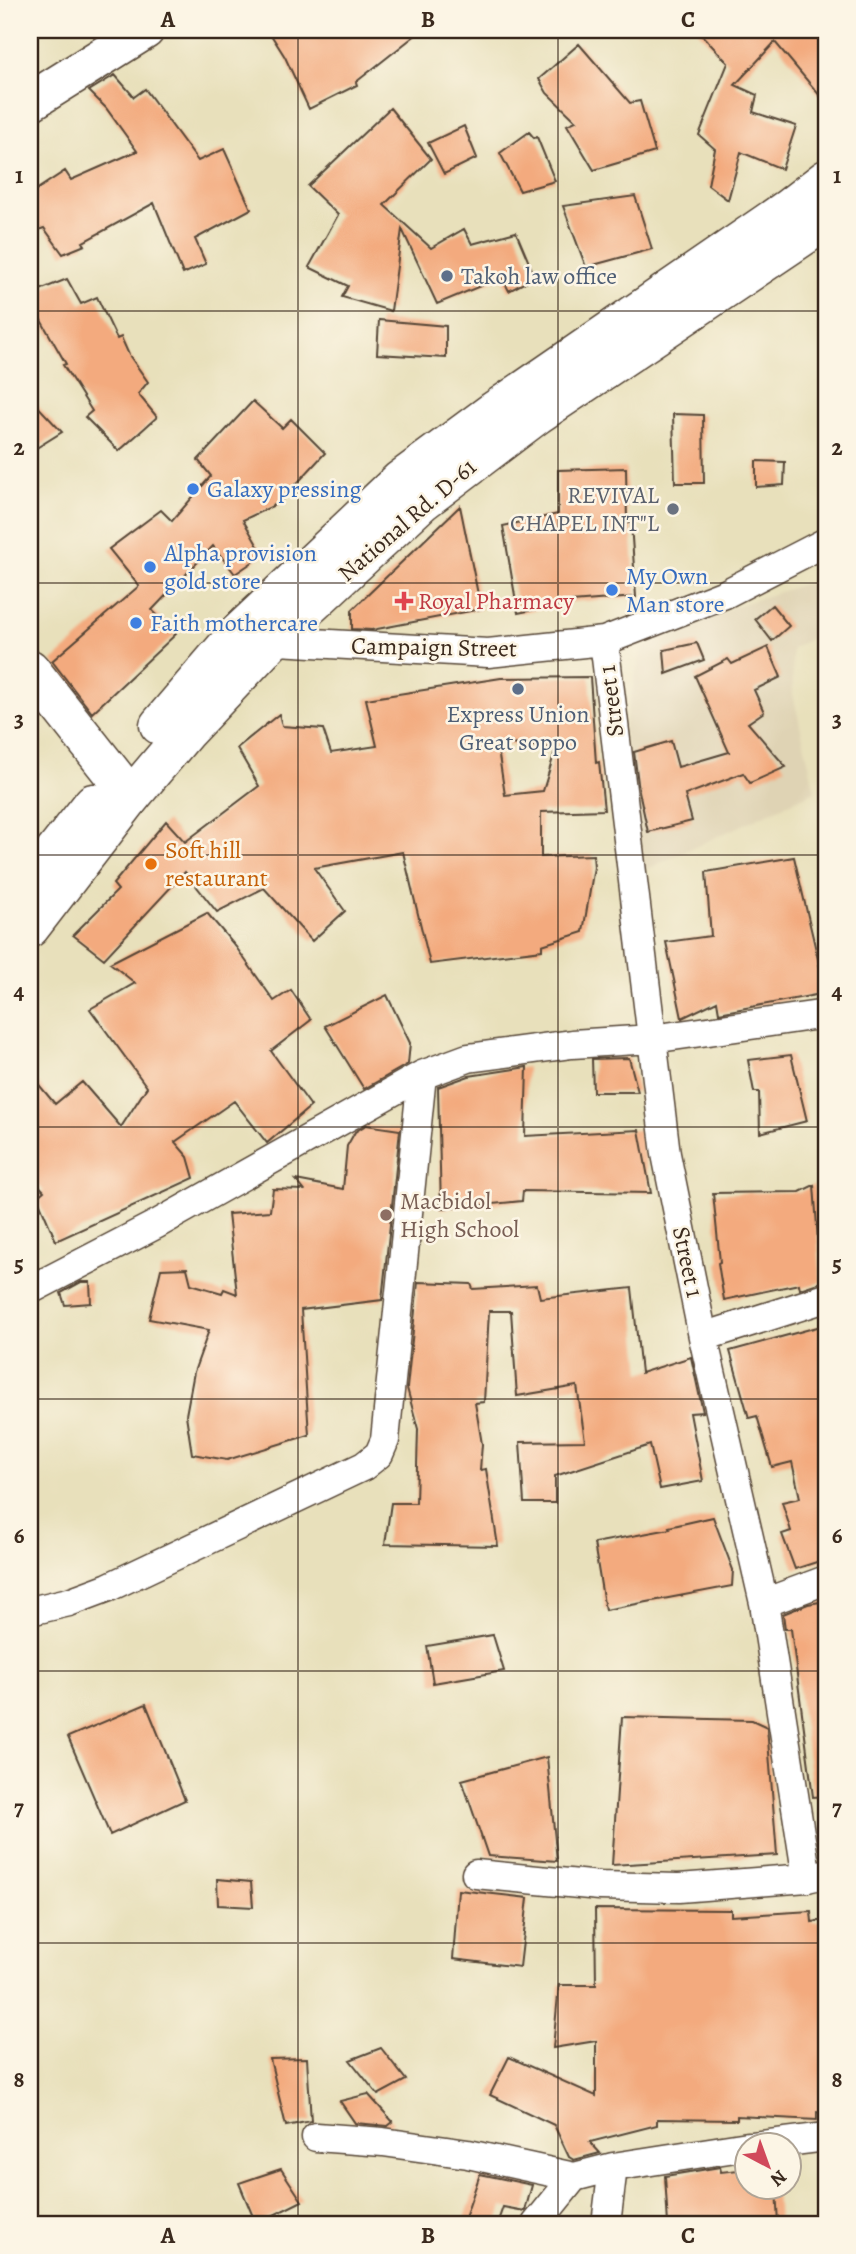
<svg xmlns="http://www.w3.org/2000/svg" width="856" height="2254" font-family="Alegreya,serif">
<style>
.built{fill:#dfd3b4}
.building{fill:#f3aa7e;fill-rule:evenodd}
.lines{fill:none;stroke-linecap:round;stroke-linejoin:round}
.street-casing{stroke:#554536;stroke-width:31}
.secondary-casing{stroke:#554536;stroke-width:41}
.highway-casing{stroke:#554536;stroke-width:41}
.street{stroke:#fff;stroke-width:28}
.secondary{stroke:#fff;stroke-width:38}
.highway{stroke:#fff;stroke-width:38}
.grid{fill:none;stroke:#3b2a1e;stroke-width:2;stroke-opacity:0.55}
.service-dot{fill:#5c6f8a;stroke:#fcf5e5;stroke-width:2.5}
.shop-dot{fill:#3f7fe0;stroke:#fcf5e5;stroke-width:2.5}
.worship-dot{fill:#6b7280;stroke:#fcf5e5;stroke-width:2.5}
.health-dot{fill:#e0444e;stroke:#fcf5e5;stroke-width:2.5}
.food-dot{fill:#e8710a;stroke:#fcf5e5;stroke-width:2.5}
.education-dot{fill:#8d6e63;stroke:#fcf5e5;stroke-width:2.5}
.labels{text-anchor:middle;dominant-baseline:central;stroke-width:5;stroke-linejoin:round;paint-order:stroke}
.service-label{font-size:24px;fill:#4e5e75;stroke:#fcf5e5;text-anchor:start}
.shop-label{font-size:24px;fill:#366cbe;stroke:#fcf5e5;text-anchor:start}
.worship-label{font-size:24px;fill:#5b616d;stroke:#fcf5e5;text-anchor:end}
.street-label{font-size:24px;fill:#3b2a1e;stroke:#fcf5e5}
.health-label{font-size:24px;fill:#be3a42;stroke:#fcf5e5;text-anchor:start}
.food-label{font-size:24px;fill:#c56008;stroke:#fcf5e5;text-anchor:start}
.education-label{font-size:24px;fill:#785e54;stroke:#fcf5e5;text-anchor:start}
.neatline{fill:none;stroke:#3b2a1e;stroke-width:2.5}
.grid-label{font-size:23px;text-anchor:middle;font-weight:bold;fill:#3b2a1e}
</style>
<rect width="100%" height="100%" fill="#fcf5e5"/>
<filter id="ink" filterUnits="userSpaceOnUse"><feTurbulence type="fractalNoise" baseFrequency=".0143" numOctaves="2"/><feDisplacementMap in="SourceGraphic" scale="14" xChannelSelector="R" yChannelSelector="G"/><feConvolveMatrix kernelMatrix="1 2 1 2 8 2 1 2 1" color-interpolation-filters="sRGB"/></filter>
<filter id="wash" filterUnits="userSpaceOnUse"><feTurbulence type="fractalNoise" baseFrequency=".00686" numOctaves="4" result="noise"/><feDisplacementMap in="SourceGraphic" scale="28" xChannelSelector="R" yChannelSelector="G"/><feGaussianBlur stdDeviation="1.57" result="paint"/><feColorMatrix in="noise" values="0 0 0 0 0 0 0 0 0 0 0 0 0 0 0 0 0 1.4 0 .05"/><feComposite in="paint" operator="in"/></filter>
<g filter="url(#wash)">
<rect width="100%" height="100%" fill="#e8e0bb"/>
<path class="built" d="M 826,577 L 826,630 L 792,649 L 793,694 L 815,791 L 643,871 L 623,731 L 642,648 L 733,607 Z"/>
<g id="blocks">
<path class="building" d="M 268,30 L 422,30 L 356,82 L 357,85 L 309,109 L 285,57 Z
M 697,30 L 826,30 L 826,103 L 775,42 L 735,85 L 757,95 L 753,112 L 796,126 L 782,169 L 741,152 L 728,200 L 708,185 L 715,149 L 699,135 L 728,63 Z
M 579,44 L 630,103 L 640,101 L 655,152 L 594,170 L 567,125 L 576,121 L 547,93 L 539,79 Z
M 115,75 L 134,97 L 145,89 L 198,161 L 224,149 L 251,209 L 195,239 L 206,264 L 183,274 L 154,203 L 83,242 L 85,245 L 63,254 L 44,228 L 30,233 L 30,194 L 65,171 L 71,180 L 137,151 L 106,108 L 89,91 Z
M 390,108 L 431,159 L 384,205 L 431,248 L 464,229 L 472,244 L 516,232 L 535,277 L 509,291 L 502,277 L 437,304 L 402,229 L 391,311 L 342,297 L 348,286 L 309,267 L 338,215 L 308,186 Z
M 464,126 L 477,158 L 444,174 L 428,143 Z
M 529,132 L 534,138 L 537,137 L 555,181 L 520,191 L 500,153 Z
M 635,196 L 652,249 L 586,267 L 563,206 Z
M 67,279 L 81,304 L 97,297 L 117,339 L 121,337 L 129,355 L 148,382 L 138,394 L 157,417 L 119,451 L 85,417 L 92,411 L 63,365 L 66,364 L 30,301 L 30,294 Z
M 379,320 L 446,326 L 446,358 L 377,354 Z
M 30,398 L 62,432 L 30,452 Z
M 253,401 L 282,428 L 291,419 L 325,453 L 279,503 L 243,520 L 263,555 L 235,574 L 213,546 L 152,610 L 176,634 L 92,713 L 52,661 L 139,586 L 109,549 L 161,510 L 172,521 L 211,476 L 198,460 Z
M 673,414 L 703,415 L 704,483 L 675,483 Z
M 756,461 L 785,462 L 784,485 L 756,487 Z
M 626,468 L 627,523 L 631,523 L 636,597 L 571,602 L 518,613 L 503,526 L 558,514 L 558,470 Z
M 460,506 L 481,609 L 372,630 L 352,629 L 352,610 Z
M 772,605 L 789,626 L 772,641 L 755,619 Z
M 697,643 L 704,660 L 666,674 L 664,650 Z
M 768,647 L 781,677 L 754,690 L 764,712 L 748,723 L 786,767 L 750,783 L 743,773 L 685,795 L 692,821 L 648,832 L 639,791 L 634,752 L 671,741 L 678,767 L 729,752 L 695,676 L 728,659 L 732,664 Z
M 590,677 L 596,763 L 599,762 L 604,810 L 541,812 L 541,857 L 593,855 L 594,867 L 583,932 L 542,945 L 542,950 L 430,964 L 403,852 L 314,868 L 345,911 L 312,941 L 264,888 L 217,912 L 185,872 L 104,959 L 73,935 L 118,890 L 113,884 L 166,821 L 185,842 L 259,786 L 237,748 L 279,714 L 282,726 L 323,729 L 331,753 L 377,746 L 366,699 L 501,678 ZM 497,743 L 556,748 L 543,791 L 505,795 Z
M 794,857 L 826,993 L 719,1013 L 717,1001 L 682,1018 L 666,942 L 711,936 L 706,872 Z
M 207,913 L 236,947 L 274,1001 L 291,990 L 311,1020 L 271,1051 L 311,1106 L 267,1143 L 234,1101 L 175,1142 L 188,1157 L 194,1178 L 56,1241 L 37,1197 L 44,1191 L 30,1176 L 30,1074 L 55,1104 L 82,1082 L 121,1127 L 147,1087 L 90,1009 L 135,983 L 110,963 Z
M 387,995 L 410,1043 L 408,1064 L 364,1089 L 325,1026 Z
M 791,1055 L 807,1121 L 760,1133 L 759,1092 L 754,1092 L 748,1060 Z
M 629,1058 L 638,1092 L 593,1092 L 592,1059 Z
M 527,1067 L 525,1136 L 639,1130 L 651,1193 L 523,1191 L 522,1201 L 441,1209 L 438,1087 L 469,1076 Z
M 366,1125 L 400,1130 L 382,1300 L 301,1310 L 309,1435 L 227,1460 L 192,1454 L 186,1415 L 194,1372 L 209,1330 L 149,1319 L 161,1269 L 187,1268 L 191,1284 L 222,1293 L 224,1289 L 237,1294 L 228,1214 L 270,1211 L 273,1189 L 304,1190 L 296,1180 L 343,1189 L 347,1146 L 355,1132 Z
M 814,1185 L 821,1282 L 800,1289 L 799,1284 L 724,1300 L 718,1263 L 720,1262 L 713,1193 L 800,1192 Z
M 81,1282 L 90,1282 L 91,1303 L 65,1305 L 61,1293 Z
M 418,1282 L 471,1284 L 473,1289 L 537,1285 L 540,1298 L 632,1288 L 641,1373 L 691,1357 L 703,1412 L 690,1413 L 703,1481 L 660,1489 L 650,1445 L 555,1476 L 555,1503 L 524,1503 L 520,1442 L 585,1441 L 577,1386 L 517,1396 L 511,1311 L 489,1311 L 484,1402 L 475,1403 L 482,1444 L 480,1470 L 486,1469 L 498,1546 L 385,1544 L 391,1503 L 416,1503 L 418,1429 L 407,1388 Z
M 821,1326 L 826,1344 L 826,1559 L 795,1569 L 782,1534 L 791,1531 L 782,1502 L 800,1498 L 792,1462 L 772,1467 L 757,1416 L 749,1418 L 730,1351 Z
M 713,1517 L 733,1570 L 732,1586 L 605,1610 L 594,1543 L 670,1529 L 669,1527 Z
M 826,1601 L 826,1796 L 813,1797 L 791,1629 L 785,1629 L 783,1614 L 808,1604 Z
M 493,1635 L 504,1671 L 433,1683 L 427,1646 Z
M 146,1704 L 185,1800 L 110,1835 L 68,1737 Z
M 622,1717 L 752,1720 L 767,1727 L 777,1855 L 612,1865 Z
M 547,1757 L 557,1861 L 488,1856 L 462,1780 Z
M 217,1879 L 251,1882 L 253,1907 L 218,1905 Z
M 458,1890 L 528,1898 L 520,1967 L 453,1959 Z
M 595,1909 L 731,1910 L 731,1916 L 811,1911 L 812,1922 L 826,1920 L 826,2113 L 817,2112 L 817,2120 L 737,2116 L 737,2120 L 657,2119 L 657,2125 L 590,2142 L 600,2153 L 574,2160 L 569,2157 L 554,2125 L 490,2095 L 509,2057 L 596,2096 L 596,2041 L 553,2048 L 559,1985 L 596,1985 Z
M 381,2048 L 406,2080 L 378,2095 L 350,2060 Z
M 307,2058 L 311,2121 L 286,2126 L 270,2059 Z
M 368,2094 L 393,2122 L 388,2126 L 355,2123 L 340,2101 Z
M 720,2167 L 721,2172 L 747,2169 L 747,2188 L 776,2188 L 778,2224 L 668,2224 L 665,2176 Z
M 281,2169 L 302,2201 L 256,2224 L 239,2183 Z
M 480,2174 L 532,2185 L 525,2211 L 503,2207 L 497,2224 L 463,2224 Z"/>
</g>
</g>
<g filter="url(#ink)">
<use href="#blocks" fill-opacity="0" stroke="#554536" stroke-width="2"/>
<g class="lines">
<g class="street-casing">
<path id="street" d="M 260,640 L 488,653 L 604,641 L 725,594 L 826,542
M 604,641 L 666,1154 L 703,1337 L 764,1603 L 807,1878
M 30,1290 L 157,1224 L 422,1075 L 468,1058 L 572,1044 L 652,1039 L 826,1014
M 703,1337 L 826,1298
M 764,1603 L 826,1580
M 30,1611 L 69,1602 L 109,1587 L 364,1466 L 379,1454 L 385,1440 L 422,1075
M 476,1874 L 600,1886 L 679,1888 L 807,1878 L 824,1874
M 316,2137 L 383,2142 L 468,2154 L 574,2177
M 753,2146 L 826,2137
M 536,2224 L 574,2177 L 613,2167 L 748,2146
M 606,2224 L 613,2167"/>
</g>
<g class="secondary-casing">
<path id="secondary" d="M 30,102 L 145,30
M 30,669 L 131,797"/>
</g>
<g class="highway-casing">
<path id="highway" d="M 159,725 L 236,635 L 400,480 L 492,412 L 787,209 L 826,179
M 30,883 L 93,803
M 30,928 L 131,797 L 185,733 L 271,642 L 422,502 L 537,415 L 826,221"/>
</g>
<use href="#street" class="street"/>
<use href="#secondary" class="secondary"/>
<use href="#highway" class="highway"/>
</g>
</g>
<path class="grid" d="M 298,30 L 298,2224M 558,30 L 558,2224M 30,311 L 826,311M 30,583 L 826,583M 30,855 L 826,855M 30,1127 L 826,1127M 30,1399 L 826,1399M 30,1671 L 826,1671M 30,1943 L 826,1943"/>
<g class="service-dot">
<circle cx="447" cy="276" r="7"/>
<circle cx="518" cy="689" r="7"/>
</g>
<g class="shop-dot">
<circle cx="193" cy="489" r="7"/>
<circle cx="150" cy="567" r="7"/>
<circle cx="612" cy="590" r="7"/>
<circle cx="136" cy="623" r="7"/>
</g>
<circle class="worship-dot" cx="673" cy="509" r="7"/>
<path class="health-dot" d="M400.5 590.5h7v7h7v7h-7v7h-7v-7h-7v-7h7z"/>
<circle class="food-dot" cx="151" cy="864" r="7"/>
<circle class="education-dot" cx="386" cy="1215" r="7"/>
<g class="labels">
<g class="service-label">
<text x="461" y="276">Takoh law office</text>
<text x="518" y="714" text-anchor="middle">Express Union<tspan x="518" dy="28">Great soppo</tspan></text>
</g>
<g class="shop-label">
<text x="207" y="489">Galaxy pressing</text>
<text x="164" y="553">Alpha provision<tspan x="164" dy="28">gold store</tspan></text>
<text x="626" y="576">My Own<tspan x="626" dy="28">Man store</tspan></text>
<text x="150" y="623">Faith mothercare</text>
</g>
<g class="worship-label">
<text x="659" y="495">REVIVAL<tspan x="659" dy="28">CHAPEL INT"L</tspan></text>
</g>
<g class="street-label">
<text transform="translate(407 520) rotate(-41)">National Rd. D-61</text>
<text transform="translate(434 647) rotate(1)">Campaign Street</text>
<text transform="translate(611 701) rotate(-97)">Street 1</text>
<text transform="translate(688 1262) rotate(78)">Street 1</text>
</g>
<g class="health-label">
<text x="418" y="601">Royal Pharmacy</text>
</g>
<g class="food-label">
<text x="165" y="850">Soft hill<tspan x="165" dy="28">restaurant</tspan></text>
</g>
<g class="education-label">
<text x="400" y="1201">Macbidol<tspan x="400" dy="28">High School</tspan></text>
</g>
</g>
<rect width="856" height="2254" fill="none" stroke="#fcf5e5" stroke-width="77"/>
<g transform="translate(768 2166) rotate(139)"><circle r="33" fill="#fcf5e5" stroke="#afa495" stroke-width="2"/>
<path d="M0-5L12 26L0 18L-12 26Z" fill="#d1495b"/>
<text y="-10" font-size="19" font-weight="bold" text-anchor="middle" fill="#3b2a1e">N</text>
</g>
<rect x="38" y="38" width="780" height="2178" class="neatline"/>
<g class="grid-label">
<text x="168" y="27">A</text>
<text x="428" y="27">B</text>
<text x="688" y="27">C</text>
<text x="19" y="183">1</text>
<text x="837" y="183">1</text>
<text x="19" y="455">2</text>
<text x="837" y="455">2</text>
<text x="19" y="727">3</text>
<text x="837" y="727">3</text>
<text x="19" y="999">4</text>
<text x="837" y="999">4</text>
<text x="19" y="1271">5</text>
<text x="837" y="1271">5</text>
<text x="19" y="1543">6</text>
<text x="837" y="1543">6</text>
<text x="19" y="1815">7</text>
<text x="837" y="1815">7</text>
<text x="19" y="2087">8</text>
<text x="837" y="2087">8</text>
<text x="168" y="2243">A</text>
<text x="428" y="2243">B</text>
<text x="688" y="2243">C</text>
</g>
</svg>
